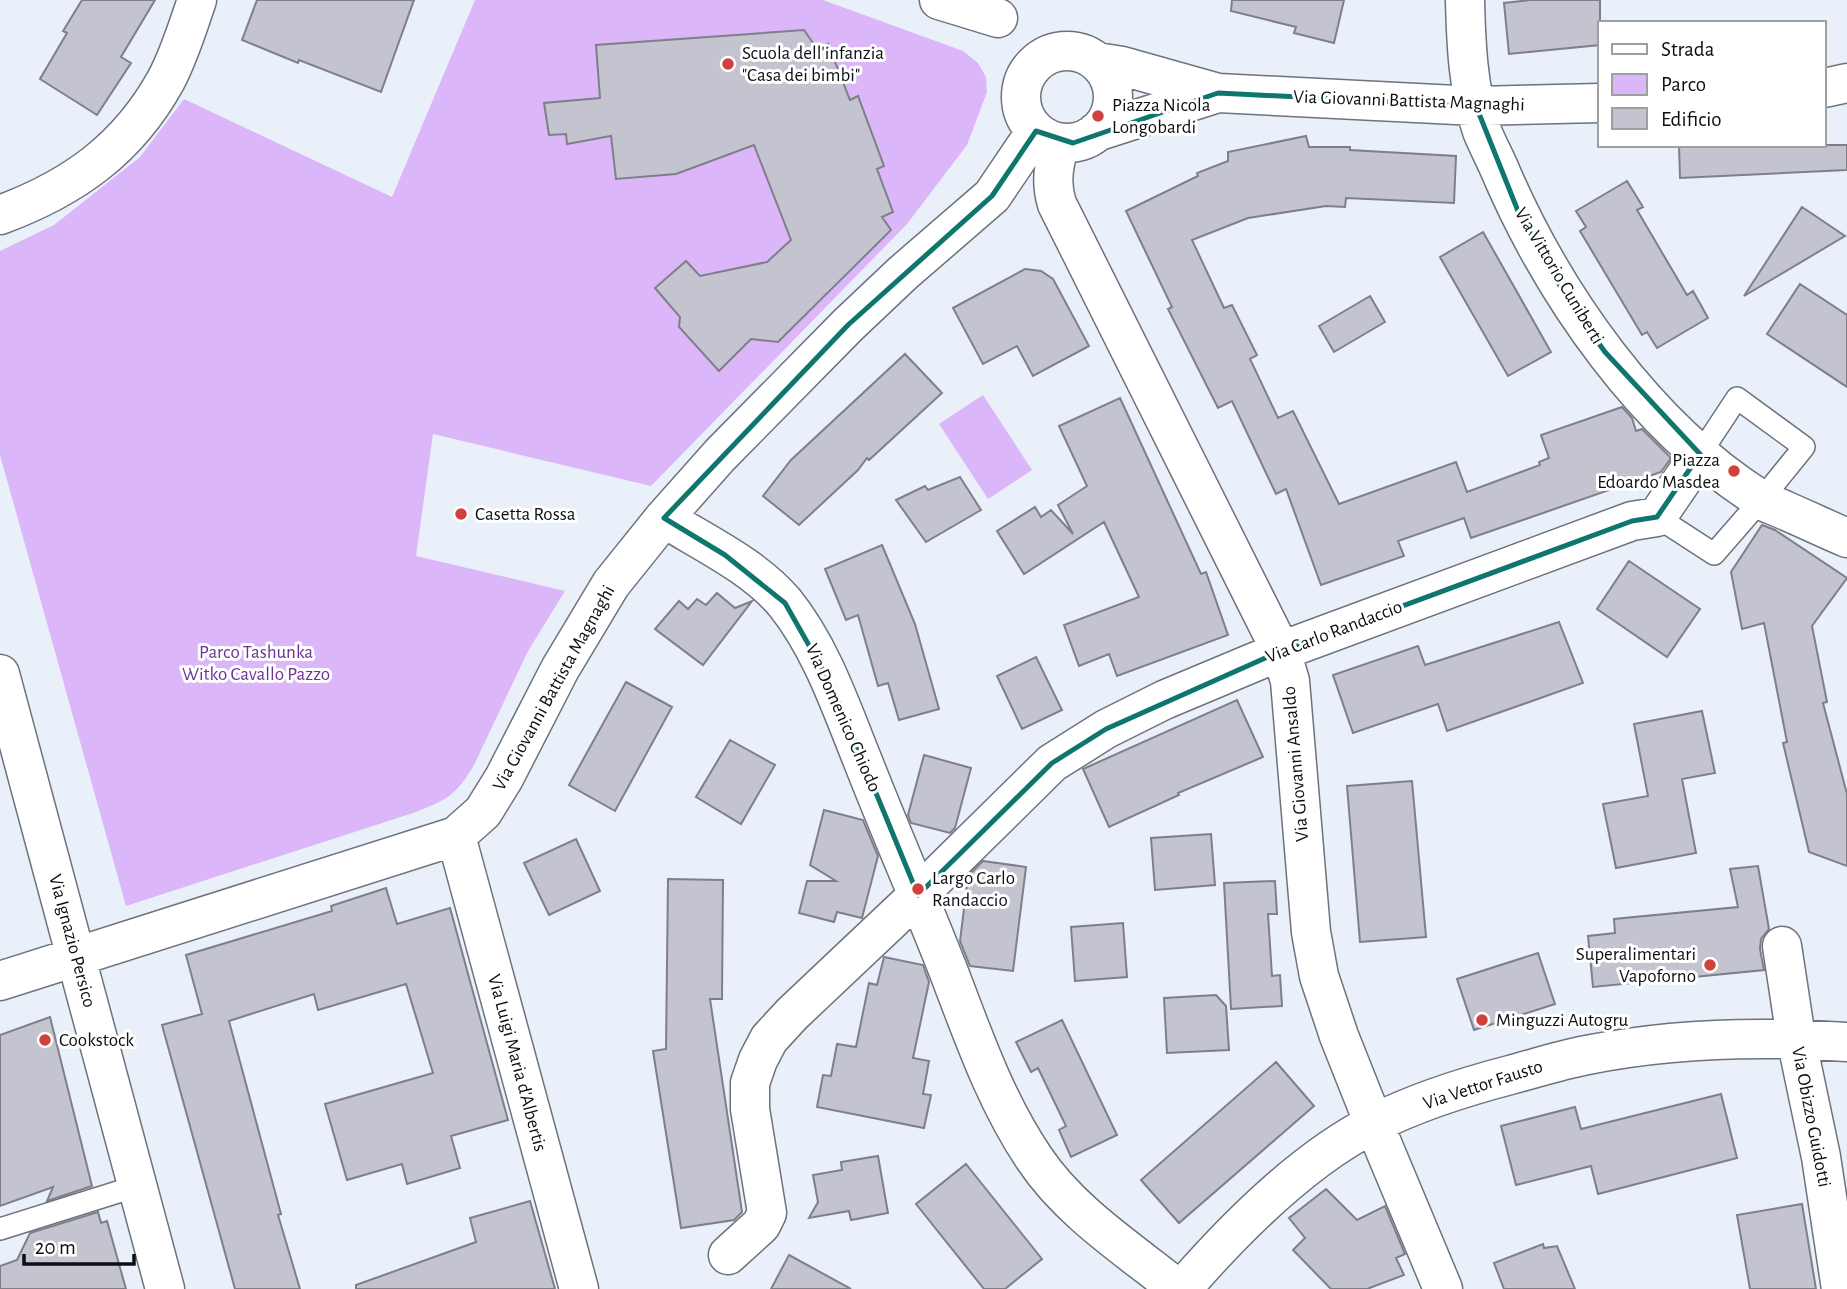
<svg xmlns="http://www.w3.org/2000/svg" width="1847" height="1289" font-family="'Alegreya Sans',sans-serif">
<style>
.green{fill:#dbb6f8;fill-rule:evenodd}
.building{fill:#c3c4cf;stroke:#7f7f89;stroke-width:2}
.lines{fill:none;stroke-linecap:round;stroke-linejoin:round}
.service-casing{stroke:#6d737c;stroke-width:24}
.minor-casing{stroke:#6d737c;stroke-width:41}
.service{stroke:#fff;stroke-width:21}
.minor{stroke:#fff;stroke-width:38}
.marked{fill:none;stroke:#0f766e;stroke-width:5;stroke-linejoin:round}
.poi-dot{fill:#d0413d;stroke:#fff;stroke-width:2.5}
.labels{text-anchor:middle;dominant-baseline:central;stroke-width:6;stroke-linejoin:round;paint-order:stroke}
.poi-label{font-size:19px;fill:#0c0e11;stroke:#fff;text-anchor:start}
.street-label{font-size:19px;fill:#0c0e11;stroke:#fff}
.park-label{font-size:19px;fill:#6e3294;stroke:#fff}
</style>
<rect width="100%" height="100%" fill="#e9f0fa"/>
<path class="green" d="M 475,0 L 823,0 L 963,51 L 978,63 L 986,77 L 987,92 L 967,145 L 907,224 L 651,486 L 433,434 L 416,556 L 565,591 L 528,651 L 474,765 C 455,797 446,800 413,813 L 126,906 L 0,455 L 0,251 L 54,225 L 140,157 L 184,99 L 392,197 ZM 804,30 L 818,50 L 828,44 L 850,100 L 858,97 L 884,166 L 877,169 L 893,212 L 882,217 L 778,342 L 751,339 L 719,371 L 679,327 L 680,317 L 655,288 L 685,261 L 700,276 L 767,262 L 822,212 L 779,209 L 750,135 L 668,175 L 616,179 L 611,137 L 568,144 L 566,134 L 549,135 L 544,103 L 600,98 L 596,45 Z
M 983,395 L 1032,470 L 988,499 L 939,424 Z"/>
<path class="building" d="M 82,0 L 155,0 L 121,57 L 131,63 L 97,115 L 40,79 L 67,33 L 63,31 Z
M 257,0 L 414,0 L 381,92 L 299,60 L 298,63 L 242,40 Z
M 1232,0 L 1344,0 L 1334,43 L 1294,33 L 1296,27 L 1231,11 Z
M 1530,0 L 1600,0 L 1600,45 L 1509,54 L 1504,3 Z
M 804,30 L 818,50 L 828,44 L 850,100 L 858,96 L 884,166 L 877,169 L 893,212 L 882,217 L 891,230 L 778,342 L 751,339 L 719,371 L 679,327 L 680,317 L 655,288 L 686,261 L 700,276 L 767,262 L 791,240 L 754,145 L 676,174 L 616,179 L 611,136 L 567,144 L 566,134 L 549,135 L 544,103 L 600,98 L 596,45 Z
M 1306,136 L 1309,147 L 1350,147 L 1350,150 L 1456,156 L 1454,203 L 1346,198 L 1345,207 L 1326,206 L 1248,218 L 1192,240 L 1224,308 L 1232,305 L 1257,355 L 1250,359 L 1278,418 L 1293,411 L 1339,504 L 1456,462 L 1467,492 L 1540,465 L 1539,462 L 1549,458 L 1541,435 L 1622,407 L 1632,418 L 1636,431 L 1642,429 L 1671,458 L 1661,472 L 1471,538 L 1464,518 L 1398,541 L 1404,556 L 1321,585 L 1286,489 L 1276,494 L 1232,401 L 1218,408 L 1168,309 L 1172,307 L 1126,211 L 1198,176 L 1197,173 L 1228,161 L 1228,152 Z
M 1679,145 L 1847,145 L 1847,170 L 1680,178 Z
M 1627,181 L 1643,207 L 1637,210 L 1687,295 L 1693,291 L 1708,318 L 1657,348 L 1647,332 L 1642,335 L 1580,231 L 1586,227 L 1576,211 Z
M 1802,207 L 1845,236 L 1744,296 Z
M 1483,232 L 1551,352 L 1508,376 L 1440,257 Z
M 1025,269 L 1041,271 L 1053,279 L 1089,346 L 1033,376 L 1017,346 L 983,364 L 953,308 Z
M 1800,284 L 1847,315 L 1847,387 L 1767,334 Z
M 1370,296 L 1385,322 L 1334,352 L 1319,326 Z
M 905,354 L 942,393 L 869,460 L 867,458 L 858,470 L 799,525 L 763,496 L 791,460 Z
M 1120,398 L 1201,574 L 1206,572 L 1228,635 L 1117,676 L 1109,654 L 1079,666 L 1064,625 L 1139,597 L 1104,522 L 1024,574 L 997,531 L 1035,507 L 1041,517 L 1051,510 L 1073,534 L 1058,505 L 1087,486 L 1059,426 Z
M 960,477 L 981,510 L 926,542 L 896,500 L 925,486 L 928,490 Z
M 1762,525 L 1775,530 L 1847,578 L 1812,626 L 1827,702 L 1823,703 L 1847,794 L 1847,866 L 1809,852 L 1783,743 L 1787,742 L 1764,623 L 1742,629 L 1731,572 Z
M 882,545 L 915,624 L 939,709 L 899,720 L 888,683 L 878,686 L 858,615 L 846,620 L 825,569 Z
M 1629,561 L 1700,609 L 1667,657 L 1597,609 Z
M 717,593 L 735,608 L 752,601 L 703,665 L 655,629 L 679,601 L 688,609 L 697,599 L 706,605 Z
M 1559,622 L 1583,683 L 1447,731 L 1438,704 L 1353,733 L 1333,675 L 1418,646 L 1425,665 Z
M 1036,657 L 1062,710 L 1022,729 L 997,676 Z
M 626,682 L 672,707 L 615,811 L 569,785 Z
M 1237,700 L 1263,757 L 1178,793 L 1179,795 L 1109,827 L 1083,769 Z
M 1702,711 L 1715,773 L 1682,779 L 1696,853 L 1616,868 L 1603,804 L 1648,796 L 1634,724 Z
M 730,740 L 775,765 L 741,824 L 696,797 Z
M 924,755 L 971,768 L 955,828 L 950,833 L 911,823 L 908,815 Z
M 1412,781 L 1426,937 L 1360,942 L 1347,786 Z
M 824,810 L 863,820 L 878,856 L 862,918 L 837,912 L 834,922 L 799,913 L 807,881 L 836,881 L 810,865 Z
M 1211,834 L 1215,885 L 1155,890 L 1151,838 Z
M 576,839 L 600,891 L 549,915 L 524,863 Z
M 983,861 L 1026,867 L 1013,971 L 970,966 L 960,941 L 968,876 Z
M 1758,866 L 1769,929 L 1761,939 L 1760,949 L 1764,970 L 1593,987 L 1588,936 L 1615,933 L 1614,919 L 1738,907 L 1730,869 Z
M 668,879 L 723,880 L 722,999 L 710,999 L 742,1212 L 734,1220 L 681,1228 L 653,1051 L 666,1049 Z
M 1275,881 L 1277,914 L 1268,914 L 1272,976 L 1280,975 L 1282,1006 L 1231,1009 L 1224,883 Z
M 386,888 L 397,924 L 450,908 L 508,1120 L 451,1136 L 460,1168 L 407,1184 L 402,1164 L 347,1180 L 325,1104 L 433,1073 L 406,984 L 318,1010 L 314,994 L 229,1021 L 281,1214 L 278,1215 L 300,1289 L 235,1289 L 162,1025 L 202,1014 L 186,955 L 332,911 L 331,906 Z
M 1123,923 L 1127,977 L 1075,981 L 1071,927 Z
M 1538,953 L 1555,1004 L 1474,1030 L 1457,979 Z
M 884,957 L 923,965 L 929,982 L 913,1058 L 929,1061 L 923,1094 L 931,1095 L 924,1128 L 817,1107 L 823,1075 L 831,1076 L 837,1044 L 856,1047 L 869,983 L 877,985 Z
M 1216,995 L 1226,1006 L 1229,1050 L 1167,1053 L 1164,998 Z
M 50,1017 L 92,1186 L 47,1201 L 53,1187 L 0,1206 L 0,1035 Z
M 1062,1020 L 1117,1135 L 1071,1157 L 1059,1130 L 1066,1126 L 1038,1068 L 1031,1072 L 1016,1042 Z
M 1276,1062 L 1314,1106 L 1179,1223 L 1141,1180 Z
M 1721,1094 L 1737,1158 L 1598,1194 L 1591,1166 L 1516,1185 L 1501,1126 L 1575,1107 L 1581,1129 Z
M 878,1156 L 888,1213 L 851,1220 L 849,1211 L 809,1218 L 818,1202 L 813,1175 L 842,1170 L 841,1162 Z
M 966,1164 L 1042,1259 L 1005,1289 L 984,1289 L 916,1204 Z
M 1326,1189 L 1357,1220 L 1385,1206 L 1405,1254 L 1396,1258 L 1404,1275 L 1367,1289 L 1331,1289 L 1293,1250 L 1305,1238 L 1289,1218 Z
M 530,1201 L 555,1289 L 356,1289 L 356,1285 L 476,1242 L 470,1218 Z
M 1802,1204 L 1816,1289 L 1750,1289 L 1737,1215 Z
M 98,1212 L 101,1223 L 107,1221 L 126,1289 L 0,1289 L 0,1266 L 17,1260 L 30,1233 Z
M 1543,1244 L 1544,1248 L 1557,1246 L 1575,1289 L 1504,1289 L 1494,1263 Z
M 789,1255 L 851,1289 L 771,1289 Z"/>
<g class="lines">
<g class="service-casing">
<path id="service" d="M 1657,517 L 1714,554 L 1761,500 L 1804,447 L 1737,398 L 1700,454
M 0,1229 L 137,1186"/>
</g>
<g class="minor-casing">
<path id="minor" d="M 939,0 L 998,18
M 1465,0 C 1466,43 1468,90 1482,131 C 1488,146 1496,160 1502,175 C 1555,297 1646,427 1760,499 C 1767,504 1776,506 1784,510 C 1805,519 1826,529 1847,538
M1021 97a46 46 0 1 1 92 0a46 46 0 1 1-92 0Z
M 1097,62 L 1122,66 L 1218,93 L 1476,106 L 1600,103
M 1824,88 L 1847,83
M 1096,132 L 1218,93
M 1060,143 C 1054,164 1050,182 1057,204 L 1281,651 L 1290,681 L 1311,932 L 1319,976 L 1339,1036 L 1374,1124 L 1443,1289
M 0,215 C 73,188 128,149 166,80 C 179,56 188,26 197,0
M 664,518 C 704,543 754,566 785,603 C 822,649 842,710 864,764 C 891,833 921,901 948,970 C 973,1035 995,1100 1034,1158 C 1070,1212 1128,1249 1178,1289
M 0,674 L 165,1289
M 456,836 L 579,1289
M 1782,946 L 1796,1038 L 1821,1157 L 1841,1289
M 0,981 L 456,836 L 483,812 L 504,778 L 560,669 L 611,584 L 664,518 L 720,455 L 848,325 L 903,273 L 992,196 L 1036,131
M 728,1255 L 761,1225 L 767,1213 L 750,1109 L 750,1083 L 758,1060 L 769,1039 L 792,1014 L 918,895 L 1052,763 L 1106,729 L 1164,700 L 1281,651 L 1632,521 L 1657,517 L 1700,454
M 1182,1289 C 1234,1229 1303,1159 1375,1123 C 1417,1102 1464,1087 1510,1075 C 1536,1068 1561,1060 1587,1055 C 1672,1038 1761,1036 1847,1042"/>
</g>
<use href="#service" class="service"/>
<use href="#minor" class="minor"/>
</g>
<path class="marked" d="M 1218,93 L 1476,106 L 1518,211 L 1568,300 L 1605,352 L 1700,454 L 1657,517 L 1632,521 L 1281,651 L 1106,729 L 1052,763 L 918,895 L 832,686 L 785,603 L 725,555 L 664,518 L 848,325 L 992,196 L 1036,131 L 1073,143 Z"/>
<g class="poi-dot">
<circle cx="728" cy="64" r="7"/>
<circle cx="1098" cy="116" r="7"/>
<circle cx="1734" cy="471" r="7"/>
<circle cx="461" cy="514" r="7"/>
<circle cx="918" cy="889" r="7"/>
<circle cx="1710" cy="965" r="7"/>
<circle cx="1482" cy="1020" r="7"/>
<circle cx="45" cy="1040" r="7"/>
</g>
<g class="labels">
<g class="poi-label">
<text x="742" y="53">Scuola dell'infanzia<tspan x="742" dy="22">"Casa dei bimbi"</tspan></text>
<text x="1112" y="105">Piazza Nicola<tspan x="1112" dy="22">Longobardi</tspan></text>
<text x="1720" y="460" text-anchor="end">Piazza<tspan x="1720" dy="22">Edoardo Masdea</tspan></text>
<text x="475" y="514">Casetta Rossa</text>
<text x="932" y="878">Largo Carlo<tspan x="932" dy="22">Randaccio</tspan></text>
<text x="1696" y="954" text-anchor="end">Superalimentari<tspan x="1696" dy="22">Vapoforno</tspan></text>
<text x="1496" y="1020">Minguzzi Autogru</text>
<text x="59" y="1040">Cookstock</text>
</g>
<g class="street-label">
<text transform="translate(1409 101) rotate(2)">Via Giovanni Battista Magnaghi</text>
<text transform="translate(1559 276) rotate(59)">Via Vittorio Cuniberti</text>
<text transform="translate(1334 632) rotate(-21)">Via Carlo Randaccio</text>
<text transform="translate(554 688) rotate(-61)">Via Giovanni Battista Magnaghi</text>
<text transform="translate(843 718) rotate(66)">Via Domenico Chiodo</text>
<text transform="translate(1296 764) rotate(-95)">Via Giovanni Ansaldo</text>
<text transform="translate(72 941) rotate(75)">Via Ignazio Persico</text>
<text transform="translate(517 1063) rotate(75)">Via Luigi Maria d'Albertis</text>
<text transform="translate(1483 1085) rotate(-18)">Via Vettor Fausto</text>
<text transform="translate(1811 1117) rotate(79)">Via Obizzo Guidotti</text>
</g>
<g class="park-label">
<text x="256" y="652">Parco Tashunka<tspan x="256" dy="22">Witko Cavallo Pazzo</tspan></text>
</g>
</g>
<rect x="1598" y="21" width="228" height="126" fill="#ffffff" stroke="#9e9fa0" stroke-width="2"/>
<rect x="1612" y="44" width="35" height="10" fill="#ffffff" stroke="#9e9fa0" stroke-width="2"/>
<text x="1661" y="56" font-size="21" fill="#0c0e11">Strada</text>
<rect x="1612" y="74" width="35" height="21" fill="#dbb6f8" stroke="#9e9fa0" stroke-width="2"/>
<text x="1661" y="91" font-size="21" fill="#0c0e11">Parco</text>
<rect x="1612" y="108" width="35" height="21" fill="#c3c4cf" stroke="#9e9fa0" stroke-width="2"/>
<text x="1661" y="126" font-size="21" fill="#0c0e11">Edificio</text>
<path d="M24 1254v10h110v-10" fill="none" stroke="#0c0e11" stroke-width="3.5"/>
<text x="35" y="1254" font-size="21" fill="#0c0e11" stroke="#ffffff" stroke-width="5" paint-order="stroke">20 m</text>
</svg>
